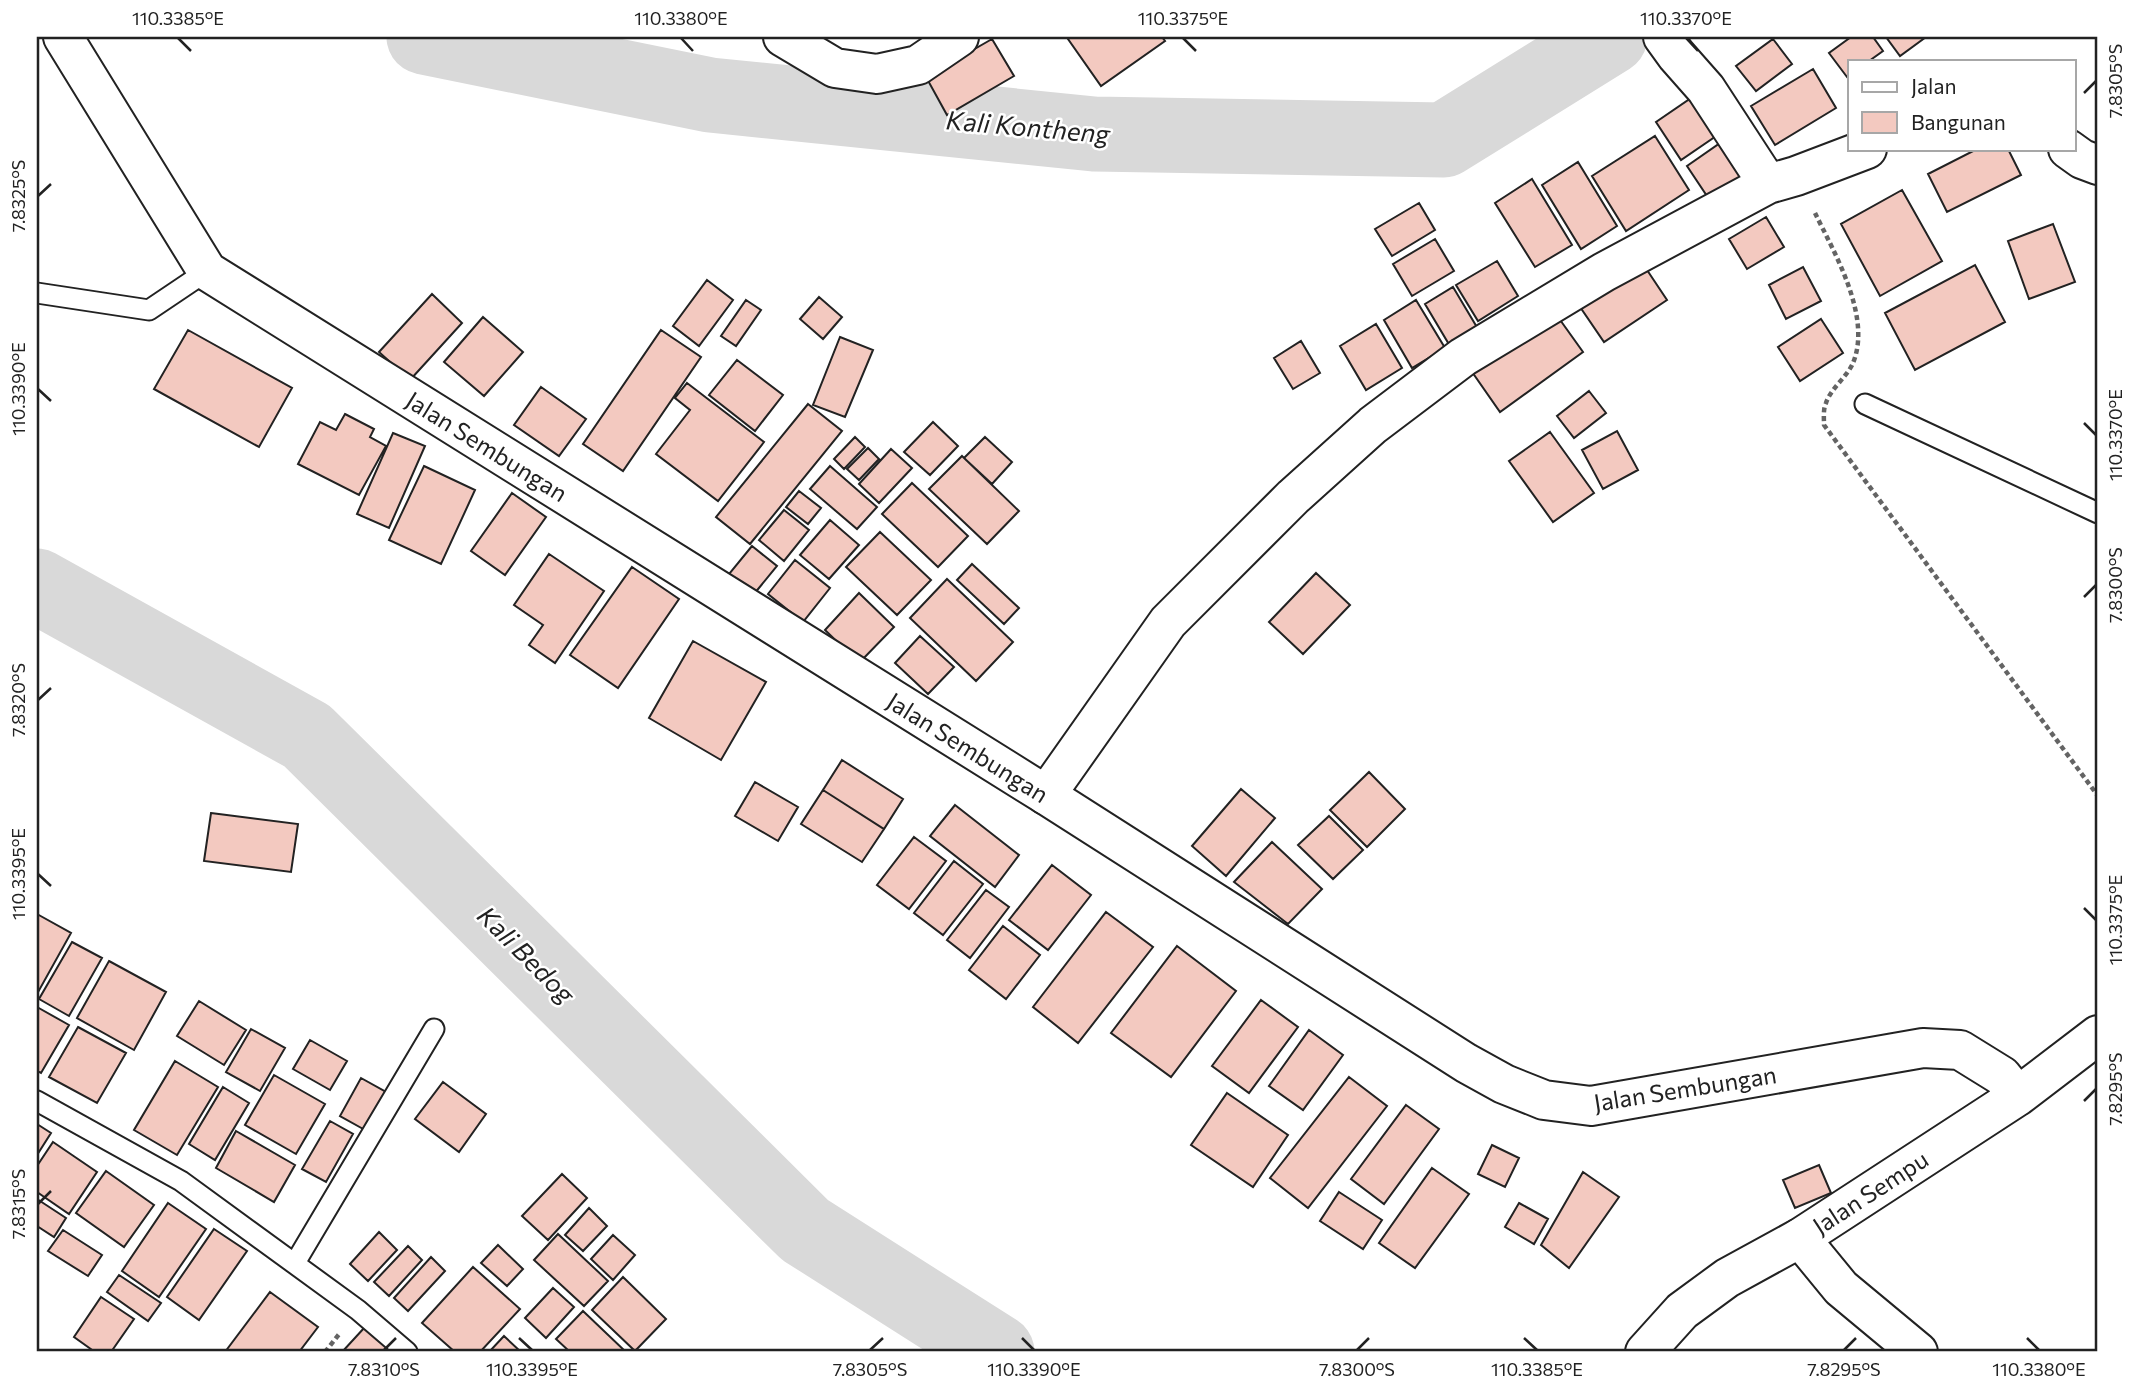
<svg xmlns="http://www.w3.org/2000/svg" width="2135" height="1389" font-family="Commissioner,sans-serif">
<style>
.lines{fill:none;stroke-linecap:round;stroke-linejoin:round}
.river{stroke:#d9d9d9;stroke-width:75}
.building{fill:#f3c9c0;stroke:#222;stroke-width:2}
.lane-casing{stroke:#222;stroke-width:23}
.street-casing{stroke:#222;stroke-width:42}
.secondary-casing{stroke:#222;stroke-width:42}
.path{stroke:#646464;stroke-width:4.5;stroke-dasharray:5 3.5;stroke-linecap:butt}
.lane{stroke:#fff;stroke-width:19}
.street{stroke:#fff;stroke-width:38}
.secondary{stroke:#fff;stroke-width:38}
.ticks{fill:none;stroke:#222;stroke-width:2.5}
.labels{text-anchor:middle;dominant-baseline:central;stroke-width:5;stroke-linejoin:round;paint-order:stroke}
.street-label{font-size:24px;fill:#222;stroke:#fff}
.water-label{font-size:26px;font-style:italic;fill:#222;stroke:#fff}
.neatline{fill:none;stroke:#222;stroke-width:2.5}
.ticks-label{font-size:18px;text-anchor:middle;fill:#222}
</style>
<rect width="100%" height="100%" fill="#fff"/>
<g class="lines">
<path class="river" d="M 424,37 L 710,95 L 1094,134 L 1444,140 L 1610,37
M 37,586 L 307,736 L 805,1230 L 997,1352"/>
</g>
<path class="building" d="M 1071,37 L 1162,37 L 1165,41 L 1101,86 L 1068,39 Z
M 1851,37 L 1873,37 L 1883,51 L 1869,61 L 1850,61 L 1850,75 L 1847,77 L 1829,53 Z
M 1886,37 L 1926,37 L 1900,56 Z
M 992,39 L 1014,76 L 947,115 L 926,77 Z
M 1773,39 L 1792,64 L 1756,91 L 1736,66 Z
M 1813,69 L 1836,108 L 1775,145 L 1751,106 Z
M 1697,94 L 1722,132 L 1681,160 L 1656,122 Z
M 1655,136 L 1689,190 L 1626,231 L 1592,176 Z
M 1723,141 L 1749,180 L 1713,205 L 1687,166 Z
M 1977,149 L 2008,149 L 2021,175 L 1947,212 L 1928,174 Z
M 1578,162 L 1617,226 L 1581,249 L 1542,185 Z
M 1532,179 L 1572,245 L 1535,267 L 1495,203 Z
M 1902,190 L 1942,261 L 1880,296 L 1841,224 Z
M 1419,203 L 1435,230 L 1392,256 L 1375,229 Z
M 1766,217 L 1784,247 L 1747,269 L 1729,239 Z
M 2053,224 L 2075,282 L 2029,299 L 2008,241 Z
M 1435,239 L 1454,271 L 1412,296 L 1393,264 Z
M 1639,258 L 1667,300 L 1604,342 L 1576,301 Z
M 1497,261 L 1518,296 L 1478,321 L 1456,285 Z
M 1975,265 L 2005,322 L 1915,370 L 1885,313 Z
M 1803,267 L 1821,301 L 1786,319 L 1769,285 Z
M 707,280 L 733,300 L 699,346 L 673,326 Z
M 1453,287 L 1478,329 L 1450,346 L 1425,304 Z
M 432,294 L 462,323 L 410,380 L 379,352 Z
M 819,297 L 842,317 L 823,339 L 800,319 Z
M 746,300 L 761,310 L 736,346 L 721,336 Z
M 1416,300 L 1445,348 L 1412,368 L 1384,320 Z
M 1553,310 L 1583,352 L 1500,412 L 1470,369 Z
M 483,317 L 523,352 L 484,396 L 444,362 Z
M 1821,319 L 1843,353 L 1800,381 L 1778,347 Z
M 1376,324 L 1402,368 L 1366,390 L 1340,346 Z
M 188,330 L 292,388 L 259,447 L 154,389 Z
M 661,330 L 701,357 L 623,471 L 583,444 Z
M 840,337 L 873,350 L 845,417 L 813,405 Z
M 1301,341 L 1320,373 L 1293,389 L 1274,358 Z
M 737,360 L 783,395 L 755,431 L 709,395 Z
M 687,383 L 764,442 L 718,501 L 656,454 L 690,410 L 675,398 Z
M 541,387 L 586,419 L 559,456 L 514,425 Z
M 1589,391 L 1606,413 L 1574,438 L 1557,416 Z
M 808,404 L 842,431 L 750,544 L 716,517 Z
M 345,414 L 374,429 L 370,437 L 386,446 L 359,495 L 298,464 L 320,422 L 336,430 Z
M 933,422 L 958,446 L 930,475 L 904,452 Z
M 1617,431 L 1638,470 L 1603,489 L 1582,450 Z
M 1550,432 L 1594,493 L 1553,522 L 1509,461 Z
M 393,433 L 425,446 L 389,528 L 357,514 Z
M 855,437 L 865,447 L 844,469 L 834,459 Z
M 985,437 L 1012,462 L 992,484 L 964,458 Z
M 868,448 L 879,459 L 859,480 L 847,469 Z
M 891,449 L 912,468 L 879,503 L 859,484 Z
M 962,456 L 1019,511 L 987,544 L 929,489 Z
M 424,466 L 475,490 L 441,564 L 389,540 Z
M 830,466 L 877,507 L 857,529 L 810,489 Z
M 912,483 L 968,536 L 938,567 L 882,514 Z
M 799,491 L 821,508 L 808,524 L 786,507 Z
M 512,493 L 546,517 L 505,575 L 471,551 Z
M 784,510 L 809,530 L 784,561 L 759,540 Z
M 830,520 L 859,545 L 829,579 L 800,555 Z
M 880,532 L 931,580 L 897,615 L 846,567 Z
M 752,546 L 777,566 L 754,594 L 729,574 Z
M 549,554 L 604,591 L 555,663 L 529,645 L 543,625 L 514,605 Z
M 795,560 L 830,588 L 803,622 L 768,594 Z
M 972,564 L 1019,608 L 1004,624 L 957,580 Z
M 632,567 L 679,599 L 618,688 L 570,655 Z
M 1316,573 L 1350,605 L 1303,654 L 1269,622 Z
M 947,579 L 1013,642 L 976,681 L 910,618 Z
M 859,593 L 894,627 L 859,663 L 825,630 Z
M 920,636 L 954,667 L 928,694 L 895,663 Z
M 693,641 L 766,682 L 721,760 L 649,718 Z
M 842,760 L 903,799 L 884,829 L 823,790 Z
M 1369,772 L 1405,809 L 1367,847 L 1330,810 Z
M 755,782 L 798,807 L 778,841 L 735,816 Z
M 1241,789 L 1275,818 L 1226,876 L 1192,846 Z
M 823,790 L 884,829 L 862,862 L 801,824 Z
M 955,805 L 1019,855 L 995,887 L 930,836 Z
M 211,813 L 298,824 L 291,872 L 204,861 Z
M 1329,816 L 1363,850 L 1333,879 L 1298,845 Z
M 914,837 L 946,861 L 909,909 L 877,885 Z
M 1272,842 L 1322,889 L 1288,924 L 1234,882 Z
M 954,861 L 983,884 L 943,935 L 914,913 Z
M 1052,865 L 1091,895 L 1048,950 L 1009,920 Z
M 986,890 L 1009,907 L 970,958 L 947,940 Z
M 1106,912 L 1153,947 L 1078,1043 L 1033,1007 Z
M 37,914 L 71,933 L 37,994 Z
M 1003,926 L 1040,955 L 1006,999 L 969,970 Z
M 72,942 L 102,958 L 69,1016 L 39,999 Z
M 1177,946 L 1236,991 L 1171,1077 L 1111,1033 Z
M 109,961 L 166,992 L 134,1050 L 77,1018 Z
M 1261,1000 L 1298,1027 L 1249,1093 L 1212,1066 Z
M 199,1001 L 246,1030 L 224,1065 L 177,1036 Z
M 37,1007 L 69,1025 L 41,1073 L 37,1071 Z
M 78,1027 L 126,1053 L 97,1103 L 49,1077 Z
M 251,1029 L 285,1048 L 260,1091 L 226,1072 Z
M 1309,1030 L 1343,1055 L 1303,1110 L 1269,1086 Z
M 310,1040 L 347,1061 L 330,1090 L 293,1069 Z
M 175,1061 L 218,1087 L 177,1155 L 134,1130 Z
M 274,1075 L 325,1104 L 296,1154 L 245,1125 Z
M 1349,1077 L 1387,1106 L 1308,1208 L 1270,1178 Z
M 361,1078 L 386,1092 L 365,1130 L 340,1116 Z
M 443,1082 L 486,1114 L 459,1152 L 415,1119 Z
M 223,1087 L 249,1103 L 215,1160 L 189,1144 Z
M 1227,1093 L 1288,1135 L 1253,1187 L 1191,1145 Z
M 1406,1105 L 1439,1129 L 1384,1204 L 1351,1179 Z
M 330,1121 L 353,1134 L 326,1182 L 302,1169 Z
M 37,1124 L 51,1133 L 37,1155 Z
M 236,1131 L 295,1165 L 274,1202 L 216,1168 Z
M 53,1142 L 97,1172 L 69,1214 L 37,1192 L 37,1166 Z
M 1492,1145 L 1519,1158 L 1505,1187 L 1478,1174 Z
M 1819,1165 L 1831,1193 L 1795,1208 L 1783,1180 Z
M 1432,1168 L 1469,1194 L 1415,1268 L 1379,1243 Z
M 106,1171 L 154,1205 L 124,1247 L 76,1213 Z
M 1583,1172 L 1619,1197 L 1569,1268 L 1541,1245 Z
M 562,1174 L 587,1198 L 548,1240 L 522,1216 Z
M 1339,1192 L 1382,1220 L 1363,1249 L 1320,1221 Z
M 37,1199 L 66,1218 L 54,1237 L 37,1226 Z
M 168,1203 L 206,1229 L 159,1297 L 122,1271 Z
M 1519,1203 L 1548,1219 L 1534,1244 L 1505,1227 Z
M 589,1208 L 607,1226 L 583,1251 L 565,1235 Z
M 214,1229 L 247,1251 L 199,1320 L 167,1297 Z
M 63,1230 L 102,1255 L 88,1276 L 48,1251 Z
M 379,1232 L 397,1250 L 368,1281 L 350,1264 Z
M 558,1234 L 608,1281 L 584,1306 L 534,1260 Z
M 613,1235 L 635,1255 L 613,1280 L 591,1259 Z
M 498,1245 L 523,1269 L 507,1286 L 481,1263 Z
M 408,1246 L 422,1260 L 389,1296 L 374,1282 Z
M 431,1257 L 445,1271 L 408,1311 L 394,1298 Z
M 473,1267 L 520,1309 L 480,1352 L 455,1352 L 422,1323 Z
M 119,1275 L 161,1303 L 148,1321 L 107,1292 Z
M 623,1277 L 666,1319 L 635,1351 L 592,1310 Z
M 553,1288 L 574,1307 L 546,1338 L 525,1318 Z
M 270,1292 L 318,1327 L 299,1352 L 225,1352 Z
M 101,1297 L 134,1319 L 111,1352 L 95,1352 L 74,1337 Z
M 583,1311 L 626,1352 L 570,1352 L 556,1339 Z
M 365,1327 L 393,1352 L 342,1352 Z
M 504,1336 L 521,1352 L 489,1352 Z"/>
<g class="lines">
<g class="lane-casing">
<path id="lane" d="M 37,293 L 149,310 L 207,271
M 1865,404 L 2098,513
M 37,1101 L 181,1181 L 358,1310 L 407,1352
M 295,1263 L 434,1029"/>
</g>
<g class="street-casing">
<path id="street" d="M 783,37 L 835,68 L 877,74 L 918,65 L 959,37
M 1663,37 L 1676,55 L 1706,89 L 1768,184
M 2068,149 L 2082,159 L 2098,165
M 1046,795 L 1168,622 L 1293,497 L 1373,425 L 1463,357 L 1604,272 L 1768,184 L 1796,176 L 1867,149
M 1800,1238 L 1841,1288 L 1918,1352"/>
</g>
<g class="secondary-casing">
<path id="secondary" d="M 63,37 L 207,271 L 1046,795 L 1466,1063 L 1504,1084 L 1544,1100 L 1591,1106 L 1923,1048 L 1960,1050 L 2002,1076 L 2018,1096
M 1645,1352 L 1682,1311 L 1727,1278 L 1800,1238 L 2018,1096 L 2098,1035"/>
</g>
<path class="path" d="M 1815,213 C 1835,254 1872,317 1853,363 C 1847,377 1831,388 1826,403 C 1823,409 1824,418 1824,425 L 2098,796
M 325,1352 L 340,1333"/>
<use href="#lane" class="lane"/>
<use href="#street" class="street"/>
<use href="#secondary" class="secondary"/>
</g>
<path class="ticks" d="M 178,38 L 191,51M 681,38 L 693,51M 1183,38 L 1196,51M 1686,38 L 1698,51M 2084,93 L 2096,81M 38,196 L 51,184M 38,389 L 51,401M 2084,423 L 2096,435M 2084,597 L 2096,585M 38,700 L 51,688M 38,874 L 51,886M 2084,908 L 2096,920M 2084,1101 L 2096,1089M 38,1204 L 51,1191M 519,1338 L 532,1350M 1022,1338 L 1034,1350M 1524,1338 L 1537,1350M 2027,1338 L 2039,1350M 384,1350 L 396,1338M 870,1350 L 883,1338M 1357,1350 L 1369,1338M 1844,1350 L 1856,1338"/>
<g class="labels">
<g class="street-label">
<text transform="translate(487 446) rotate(32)">Jalan Sembungan</text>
<text transform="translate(968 747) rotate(32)">Jalan Sembungan</text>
<text transform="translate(1685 1088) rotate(-9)">Jalan Sembungan</text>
<text transform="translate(1870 1192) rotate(-33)">Jalan Sempu</text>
</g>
<g class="water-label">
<text transform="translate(1028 126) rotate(5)">Kali Kontheng</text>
<text transform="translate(527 954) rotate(45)">Kali Bedog</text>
</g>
</g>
<rect width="2135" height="1389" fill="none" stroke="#ffffff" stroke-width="77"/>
<rect x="1848" y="60" width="228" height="91" fill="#ffffff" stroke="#a7a7a7" stroke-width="2"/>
<rect x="1862" y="82" width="35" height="10" fill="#ffffff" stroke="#a7a7a7" stroke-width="2"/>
<text x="1911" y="94" font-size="21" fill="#222222">Jalan</text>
<rect x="1862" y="112" width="35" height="21" fill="#f3c9c0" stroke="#a7a7a7" stroke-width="2"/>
<text x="1911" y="130" font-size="21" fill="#222222">Bangunan</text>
<rect x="38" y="38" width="2058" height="1312" class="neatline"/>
<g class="ticks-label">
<text x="178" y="25">110.3385°E</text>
<text x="681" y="25">110.3380°E</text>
<text x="1183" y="25">110.3375°E</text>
<text x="1686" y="25">110.3370°E</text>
<text transform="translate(2116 81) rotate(-90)" y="6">7.8305°S</text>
<text transform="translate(19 196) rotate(-90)" y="6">7.8325°S</text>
<text transform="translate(19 389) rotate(-90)" y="6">110.3390°E</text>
<text transform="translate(2116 435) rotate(-90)" y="6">110.3370°E</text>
<text transform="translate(2116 585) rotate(-90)" y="6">7.8300°S</text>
<text transform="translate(19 700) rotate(-90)" y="6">7.8320°S</text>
<text transform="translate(19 874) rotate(-90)" y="6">110.3395°E</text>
<text transform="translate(2116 920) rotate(-90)" y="6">110.3375°E</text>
<text transform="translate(2116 1089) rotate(-90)" y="6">7.8295°S</text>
<text transform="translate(19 1204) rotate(-90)" y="6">7.8315°S</text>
<text x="384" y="1376">7.8310°S</text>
<text x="532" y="1376">110.3395°E</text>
<text x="870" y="1376">7.8305°S</text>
<text x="1034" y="1376">110.3390°E</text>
<text x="1357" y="1376">7.8300°S</text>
<text x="1537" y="1376">110.3385°E</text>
<text x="1844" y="1376">7.8295°S</text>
<text x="2039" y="1376">110.3380°E</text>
</g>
</svg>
